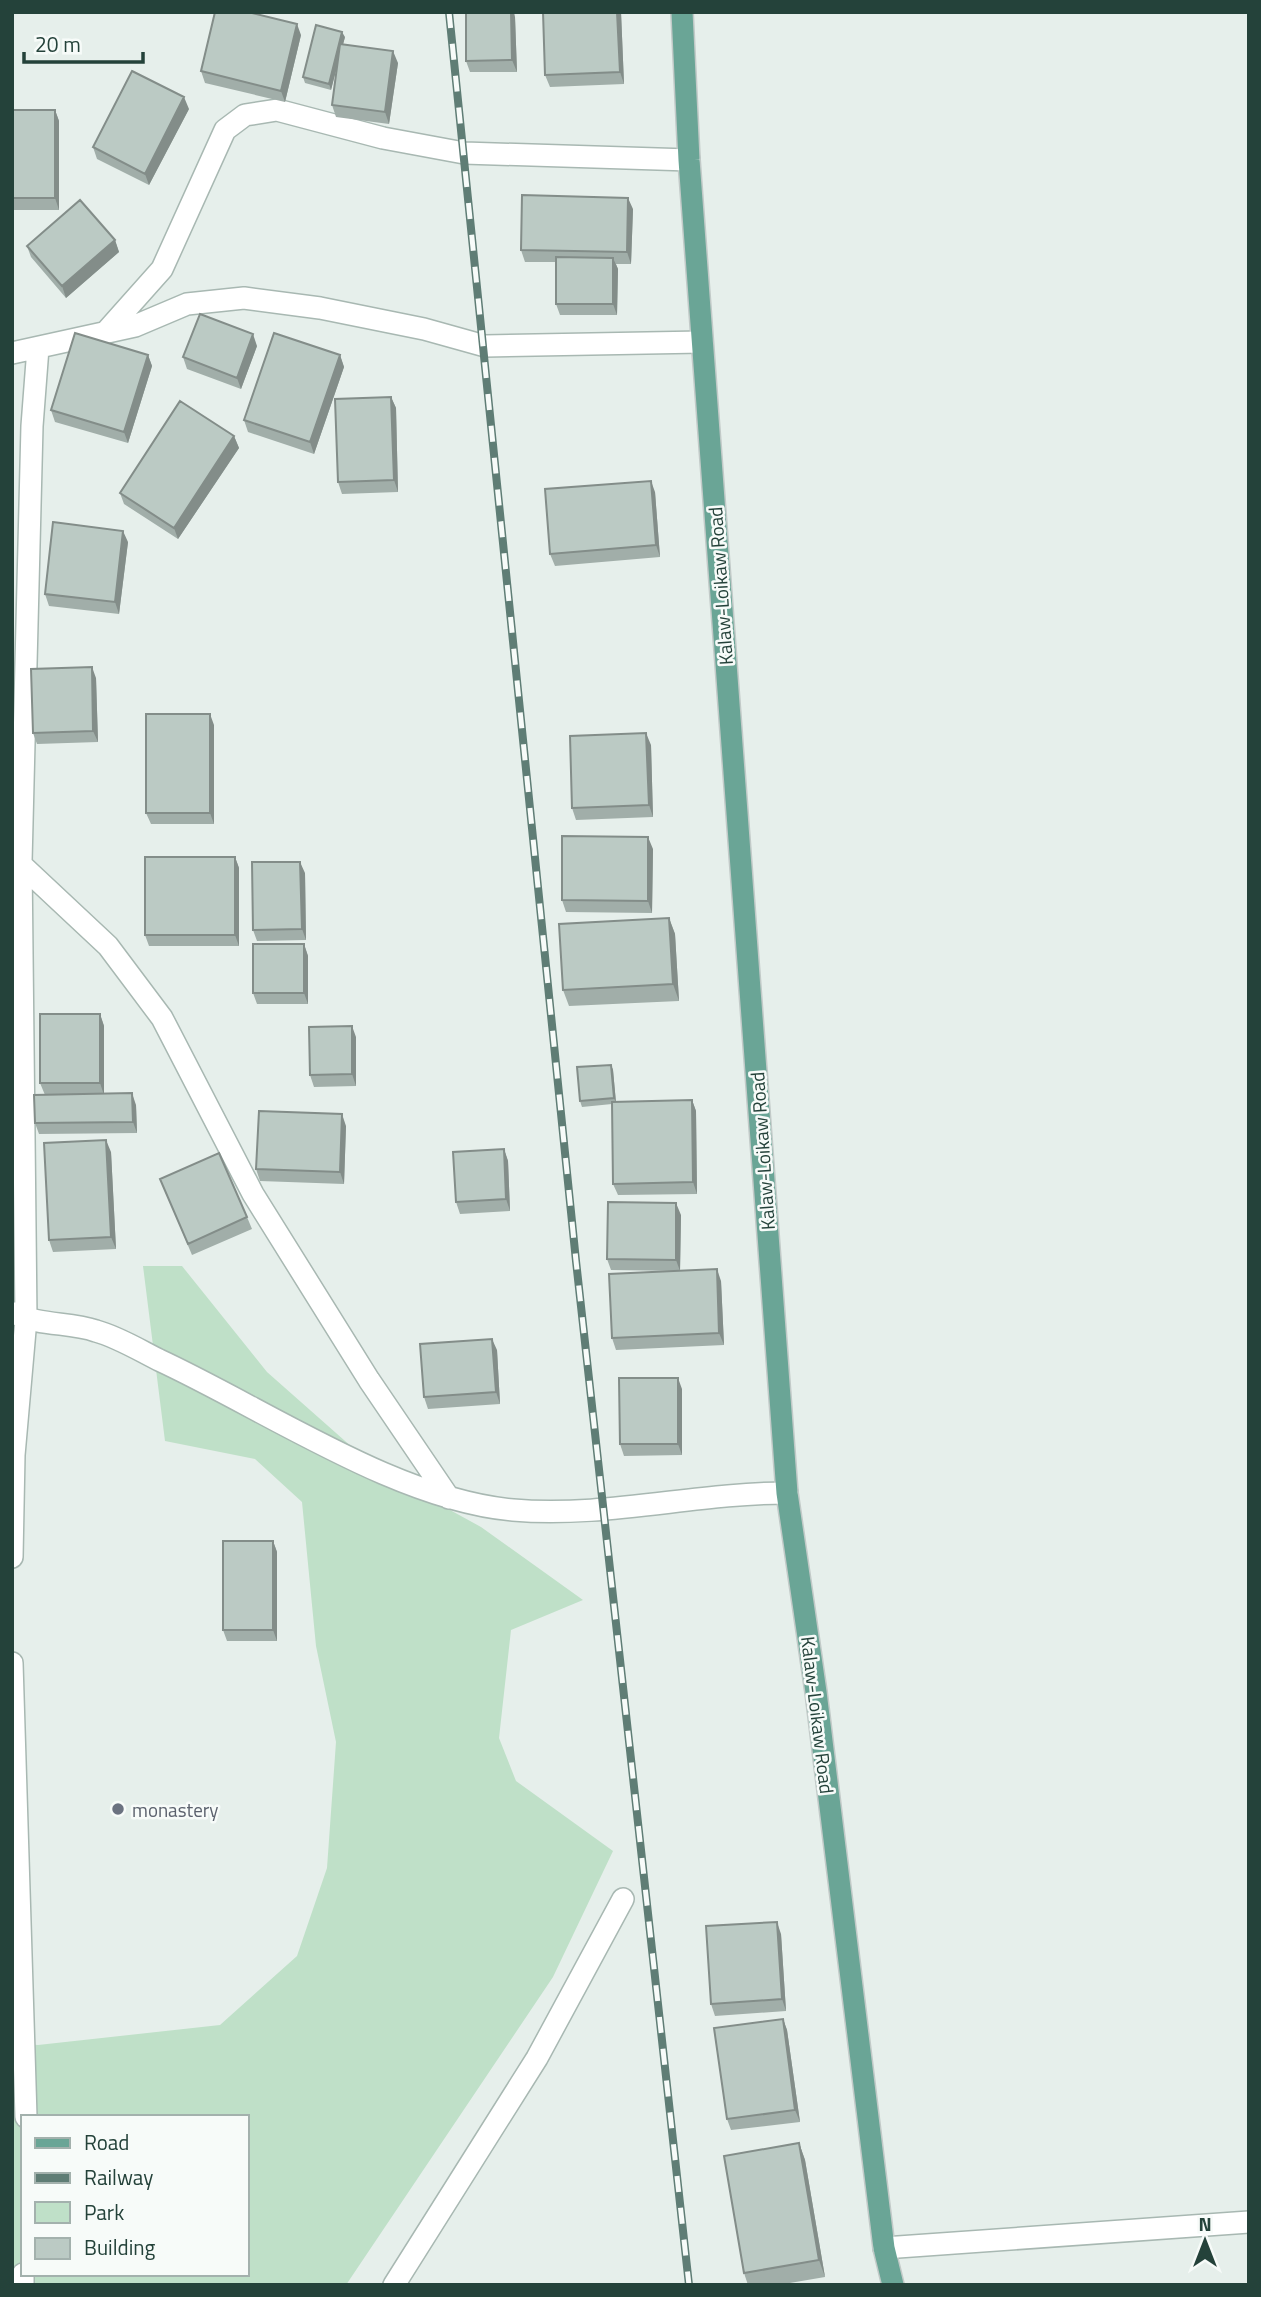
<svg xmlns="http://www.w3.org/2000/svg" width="1261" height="2297" font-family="'Titillium Web',sans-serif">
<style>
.green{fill:#bfe0c8;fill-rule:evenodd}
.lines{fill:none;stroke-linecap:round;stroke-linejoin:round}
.street-casing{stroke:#a8b8b2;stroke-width:24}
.primary-casing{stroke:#c2cac8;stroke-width:24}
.street{stroke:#fff;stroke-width:21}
.primary{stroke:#6aa596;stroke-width:21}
.rail-casing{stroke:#5f7d75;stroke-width:8}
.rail{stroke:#f7fbf9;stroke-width:5;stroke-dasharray:16;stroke-linecap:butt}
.wall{fill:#a1aea9}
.shaded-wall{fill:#838d89}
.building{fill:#bbcac4;stroke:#838d89;stroke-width:2}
.worship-dot{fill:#6b7280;stroke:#f7fbf9;stroke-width:2.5}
.labels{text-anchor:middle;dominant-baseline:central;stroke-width:5;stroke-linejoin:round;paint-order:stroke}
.street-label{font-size:19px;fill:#24423a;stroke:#f7fbf9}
.worship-label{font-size:19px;fill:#5b616d;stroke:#f7fbf9;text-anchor:start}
</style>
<rect width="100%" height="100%" fill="#e6efeb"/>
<path class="green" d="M 143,1266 L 182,1266 L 267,1372 L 379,1471 L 481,1527 L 583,1600 L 511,1630 L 499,1738 L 516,1781 L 613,1851 L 553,1977 L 346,2285 L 12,2285 L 12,2043 L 38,2045 L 220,2025 L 297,1956 L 327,1868 L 336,1742 L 316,1646 L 302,1502 L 255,1459 L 165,1441 ZM 23,2117 L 247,2117 L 247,2274 L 23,2274 Z"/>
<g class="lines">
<g class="street-casing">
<path id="street" d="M 105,333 L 162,269 L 225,130 L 245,115 L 277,110 L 383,138 L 464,153 L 689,160
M 12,353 L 135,326 L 187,304 L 244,298 L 320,308 L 424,329 L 485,346 L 702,342
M 14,858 L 108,946 L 162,1018 L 253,1194 L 369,1380 L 449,1498
M 14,1313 C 40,1326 69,1322 96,1331 C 118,1337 139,1350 159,1360 C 265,1409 397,1500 513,1510 C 604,1518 696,1493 787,1493
M 12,1557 L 14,1455 L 26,1319 L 21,862 L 32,426 L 38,348
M 12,1663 L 26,2117
M 884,2248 L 1249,2222
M 23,2285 L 23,2274
M 394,2285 L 537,2058 L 623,1899"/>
</g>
<g class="primary-casing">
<path id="primary" d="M 682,12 L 689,160 L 787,1493 L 816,1692 L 884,2248 L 893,2285"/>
</g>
<use href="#street" class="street"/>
<use href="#primary" class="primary"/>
<g class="rail-casing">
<path id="rail" d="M 449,12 L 576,1261 L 689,2285"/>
</g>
<use href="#rail" class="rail"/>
</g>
<path class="wall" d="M 621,12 L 624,84 L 550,87 L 545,75 Z
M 515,17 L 517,72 L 470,72 L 466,61 Z
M 301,35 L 285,102 L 205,83 L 201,71 Z
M 345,37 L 343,44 L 398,63 L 389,124 L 336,117 L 332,105 L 337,65 L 331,90 L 305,83 L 303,77 Z
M 189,109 L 149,185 L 97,159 L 93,147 Z
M 12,110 L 55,110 L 59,121 L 59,210 L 12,210 Z
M 633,209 L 631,264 L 616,264 L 618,269 L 617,315 L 560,315 L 556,304 L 556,262 L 525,262 L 521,250 Z
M 115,240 L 119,252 L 66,298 L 31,257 L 27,246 Z
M 257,346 L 241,389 L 187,369 L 183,357 Z
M 148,355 L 152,366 L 128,443 L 55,422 L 51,410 Z
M 340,355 L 344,367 L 314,454 L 248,432 L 244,420 Z
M 391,397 L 396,408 L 398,492 L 342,494 L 338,482 Z
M 234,436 L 239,448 L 178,539 L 124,504 L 120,493 Z
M 655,492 L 660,557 L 555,566 L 550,554 Z
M 128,542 L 119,614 L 49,606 L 45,594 Z
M 96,678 L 98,742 L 37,744 L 33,733 Z
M 214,725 L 214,824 L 151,824 L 146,813 Z
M 651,745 L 653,817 L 576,820 L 572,808 Z
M 653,849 L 652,913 L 566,912 L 562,900 Z
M 235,857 L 239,868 L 239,946 L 149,946 L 145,935 Z
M 305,873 L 306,940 L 257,941 L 253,930 Z
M 669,918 L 675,934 L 679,1001 L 569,1006 L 563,990 Z
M 304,944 L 308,956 L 308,1004 L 257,1004 L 253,993 Z
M 100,1014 L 104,1026 L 104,1094 L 136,1105 L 137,1133 L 39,1134 L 35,1123 L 45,1095 L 40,1083 Z
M 356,1037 L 356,1086 L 314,1087 L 310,1075 Z
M 611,1065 L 613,1070 L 616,1102 L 692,1100 L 696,1111 L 697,1194 L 618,1195 L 613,1184 L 612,1104 L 582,1107 L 580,1101 Z
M 346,1126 L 344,1184 L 260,1181 L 256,1169 Z
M 504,1149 L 508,1161 L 510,1211 L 460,1214 L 456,1202 Z
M 111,1152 L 116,1249 L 53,1252 L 49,1240 Z
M 160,1179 L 247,1217 L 252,1229 L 192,1255 Z
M 681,1215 L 680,1271 L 721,1281 L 724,1345 L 616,1350 L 612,1338 L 679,1271 L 611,1270 L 607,1259 Z
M 497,1350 L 500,1404 L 428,1409 L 424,1397 Z
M 682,1389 L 682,1455 L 624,1456 L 620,1444 Z
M 273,1541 L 277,1552 L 277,1641 L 227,1641 L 223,1630 Z
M 781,1934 L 786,2011 L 715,2016 L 711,2004 Z
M 783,2019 L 787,2030 L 800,2122 L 731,2130 L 727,2119 Z
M 799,2143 L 805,2160 L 825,2277 L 778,2285 L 748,2285 L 744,2273 Z"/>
<path class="shaded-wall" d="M 511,12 L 514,12 L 515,17 L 517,72 L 512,60 Z
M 617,12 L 621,12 L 624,84 L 620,72 Z
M 297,24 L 301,35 L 285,102 L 281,91 Z
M 342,32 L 345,37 L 331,90 L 329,84 Z
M 393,51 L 398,63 L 389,124 L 385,112 Z
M 184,97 L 189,109 L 149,185 L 145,174 Z
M 55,110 L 59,121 L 59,210 L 55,198 Z
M 628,198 L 633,209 L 631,264 L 627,252 Z
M 115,240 L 119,252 L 66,298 L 62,286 Z
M 613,258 L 618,269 L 617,315 L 613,304 Z
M 253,334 L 257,346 L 241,389 L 237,378 Z
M 148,355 L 152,366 L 128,443 L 124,432 Z
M 340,355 L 344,367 L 314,454 L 310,442 Z
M 391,397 L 396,408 L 398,492 L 394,480 Z
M 234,436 L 239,448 L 178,539 L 174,528 Z
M 651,481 L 655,492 L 660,557 L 656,545 Z
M 123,531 L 128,542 L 119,614 L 115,602 Z
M 92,667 L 96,678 L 98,742 L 93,731 Z
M 210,714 L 214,725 L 214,824 L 210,813 Z
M 646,733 L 651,745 L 653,817 L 649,805 Z
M 648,837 L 653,849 L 652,913 L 648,901 Z
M 235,857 L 239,868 L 239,946 L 235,935 Z
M 300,862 L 305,873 L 306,940 L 302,929 Z
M 669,918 L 675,934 L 679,1001 L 673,984 Z
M 304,944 L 308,956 L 308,1004 L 304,993 Z
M 100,1014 L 104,1026 L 104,1095 L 100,1083 Z
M 352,1026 L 356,1037 L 356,1086 L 352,1074 Z
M 611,1065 L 613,1070 L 616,1103 L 614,1098 Z
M 132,1093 L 136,1105 L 137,1133 L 133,1122 Z
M 692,1100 L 696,1111 L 697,1194 L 693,1182 Z
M 342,1114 L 346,1126 L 344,1184 L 340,1172 Z
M 106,1140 L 111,1152 L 116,1249 L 111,1237 Z
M 504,1149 L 508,1161 L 510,1211 L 506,1199 Z
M 676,1203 L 681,1215 L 680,1271 L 676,1260 Z
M 717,1269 L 721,1281 L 724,1345 L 719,1333 Z
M 492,1339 L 497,1350 L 500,1404 L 496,1392 Z
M 678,1378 L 682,1389 L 682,1455 L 678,1444 Z
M 273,1541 L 277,1552 L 277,1641 L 273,1630 Z
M 777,1922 L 781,1934 L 786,2011 L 782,1999 Z
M 783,2019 L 787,2030 L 800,2122 L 795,2110 Z
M 799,2143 L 805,2160 L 825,2277 L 819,2260 Z"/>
<path class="building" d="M 215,12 L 248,12 L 297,24 L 281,91 L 201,71 Z
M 466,12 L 511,12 L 512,60 L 466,61 Z
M 543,12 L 617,12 L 620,72 L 545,75 Z
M 316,25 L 342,32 L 329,84 L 303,77 Z
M 340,44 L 393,51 L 385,112 L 332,105 Z
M 132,71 L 184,97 L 145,174 L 93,147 Z
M 12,110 L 55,110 L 55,198 L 12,198 Z
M 522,195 L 628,198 L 627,252 L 521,250 Z
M 80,200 L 115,240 L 62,286 L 27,246 Z
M 556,257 L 613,258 L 613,304 L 556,304 Z
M 200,314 L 253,334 L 237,378 L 183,357 Z
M 75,333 L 148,355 L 124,432 L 51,410 Z
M 274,333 L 340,355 L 310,442 L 244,420 Z
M 391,397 L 394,480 L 338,482 L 335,399 Z
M 180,401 L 234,436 L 174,528 L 120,493 Z
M 651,481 L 656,545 L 550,554 L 545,489 Z
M 53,522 L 123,531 L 115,602 L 45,594 Z
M 92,667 L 93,731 L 33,733 L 31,669 Z
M 146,714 L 210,714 L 210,813 L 146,813 Z
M 646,733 L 649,805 L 572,808 L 570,736 Z
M 562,836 L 648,837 L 648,901 L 562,900 Z
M 145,857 L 235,857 L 235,935 L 145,935 Z
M 252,862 L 300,862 L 302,929 L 253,930 Z
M 669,918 L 673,984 L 563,990 L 559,924 Z
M 253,944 L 304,944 L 304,993 L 253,993 Z
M 40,1014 L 100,1014 L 100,1083 L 40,1083 Z
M 352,1026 L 352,1074 L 310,1075 L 309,1027 Z
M 611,1065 L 614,1098 L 580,1101 L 577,1067 Z
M 132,1093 L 133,1122 L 35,1123 L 34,1095 Z
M 692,1100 L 693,1182 L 613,1184 L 612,1102 Z
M 259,1111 L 342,1114 L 340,1172 L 256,1169 Z
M 106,1140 L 111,1237 L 49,1240 L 44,1143 Z
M 504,1149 L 506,1199 L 456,1202 L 453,1152 Z
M 219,1153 L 247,1217 L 188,1244 L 160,1179 Z
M 608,1202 L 676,1203 L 676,1260 L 607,1259 Z
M 717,1269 L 719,1333 L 612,1338 L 609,1274 Z
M 492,1339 L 496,1392 L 424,1397 L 420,1344 Z
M 619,1378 L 678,1378 L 678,1444 L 620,1444 Z
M 223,1541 L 273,1541 L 273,1630 L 223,1630 Z
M 777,1922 L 782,1999 L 711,2004 L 706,1926 Z
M 783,2019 L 795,2110 L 727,2119 L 714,2028 Z
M 799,2143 L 819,2260 L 744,2273 L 724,2156 Z"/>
<circle class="worship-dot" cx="118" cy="1809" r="7"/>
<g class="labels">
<g class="street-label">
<text transform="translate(720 586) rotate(-94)">Kalaw-Loikaw Road</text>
<text transform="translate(762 1151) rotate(-94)">Kalaw-Loikaw Road</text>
<text transform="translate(818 1715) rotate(83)">Kalaw-Loikaw Road</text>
</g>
<g class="worship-label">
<text x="132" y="1809">monastery</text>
</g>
</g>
<rect width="1261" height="2297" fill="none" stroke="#24423a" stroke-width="28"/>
<rect x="21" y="2115" width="228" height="161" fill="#f7fbf9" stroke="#a3b1ad" stroke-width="2"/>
<rect x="35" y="2138" width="35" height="10" fill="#6aa596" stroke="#a3b1ad" stroke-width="2"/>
<text x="84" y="2150" font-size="21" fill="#24423a">Road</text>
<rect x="35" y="2173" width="35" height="10" fill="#5f7d75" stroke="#a3b1ad" stroke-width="2"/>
<text x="84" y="2185" font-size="21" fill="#24423a">Railway</text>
<rect x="35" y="2202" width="35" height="21" fill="#bfe0c8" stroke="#a3b1ad" stroke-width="2"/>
<text x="84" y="2220" font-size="21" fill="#24423a">Park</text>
<rect x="35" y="2238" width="35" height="21" fill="#bbcac4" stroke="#a3b1ad" stroke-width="2"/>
<text x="84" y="2255" font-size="21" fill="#24423a">Building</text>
<g transform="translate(1205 2241)" stroke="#f7fbf9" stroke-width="5" paint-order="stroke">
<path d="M0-5L12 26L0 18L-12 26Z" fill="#24423a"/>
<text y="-10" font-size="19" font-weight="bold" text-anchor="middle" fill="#24423a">N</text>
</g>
<path d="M24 52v10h119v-10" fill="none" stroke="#24423a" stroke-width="3.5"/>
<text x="35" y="52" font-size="21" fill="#24423a" stroke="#f7fbf9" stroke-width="5" paint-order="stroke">20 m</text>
</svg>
